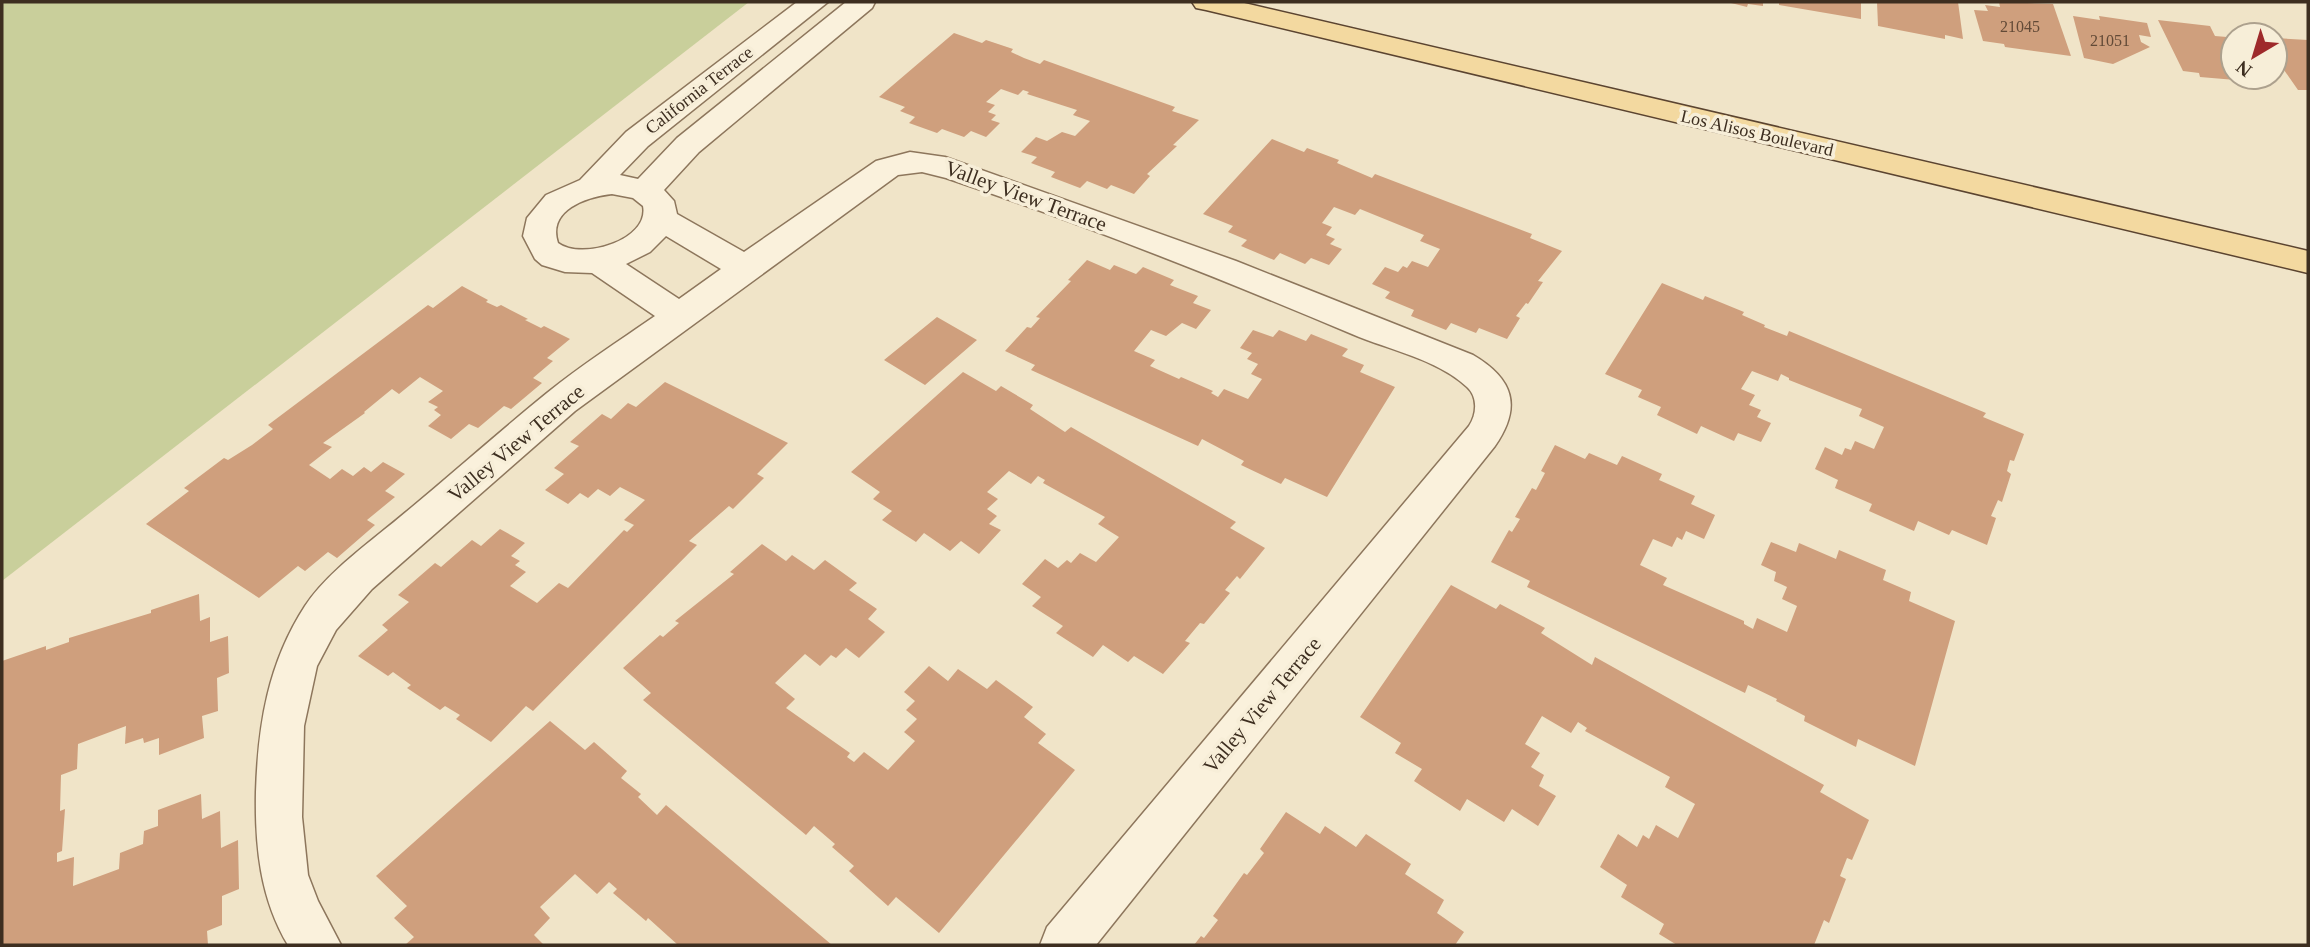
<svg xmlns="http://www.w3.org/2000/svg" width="2310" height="947" font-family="Georgia,serif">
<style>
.green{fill:#c9cf9b}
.building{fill:#cf9f7d}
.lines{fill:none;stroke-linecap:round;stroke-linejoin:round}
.minor-casing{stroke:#8d765c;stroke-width:3}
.major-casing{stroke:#5b4430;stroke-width:3}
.minor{fill:#faf1dc;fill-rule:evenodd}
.major{fill:#f3d9a0;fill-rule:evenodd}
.labels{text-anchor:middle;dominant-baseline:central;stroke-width:7;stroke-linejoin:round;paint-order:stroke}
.far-number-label{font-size:16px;fill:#624a37}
.far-street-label{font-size:18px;fill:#3d2e20;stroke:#f7eed8}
.street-label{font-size:21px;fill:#3d2e20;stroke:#f7eed8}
</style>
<rect width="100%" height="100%" fill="#f0e4c8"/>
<path class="green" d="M 2,2 L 749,2 L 2,581 Z"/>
<path class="building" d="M 1727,2 L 1763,2 L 1763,6 L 1748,4 L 1747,7 Z
M 1779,2 L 1861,2 L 1861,19 L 1779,5 Z
M 1877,2 L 1958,2 L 1963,39 L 1945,35 L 1945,39 L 1878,26 Z
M 1999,2 L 2053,4 L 2071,56 L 2005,47 L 2004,44 L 1983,41 L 1974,10 L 1988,11 L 1985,5 L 2000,7 Z
M 2073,16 L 2100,20 L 2099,16 L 2147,23 L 2151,37 L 2139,35 L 2141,42 L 2150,47 L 2113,64 L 2084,58 Z
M 2158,20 L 2210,26 L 2215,36 L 2227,37 L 2233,45 L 2233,77 L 2267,77 L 2271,83 L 2200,77 L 2199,73 L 2183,71 Z
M 954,33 L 982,43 L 986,40 L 1013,49 L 1011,52 L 1024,58 L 1040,64 L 1044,60 L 1175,107 L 1172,111 L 1199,120 L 1173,145 L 1177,146 L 1147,174 L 1150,176 L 1134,194 L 1111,185 L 1107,189 L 1087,181 L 1080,188 L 1051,177 L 1055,172 L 1031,163 L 1037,157 L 1021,152 L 1036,137 L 1047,141 L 1062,132 L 1075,136 L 1090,121 L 1073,115 L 1077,110 L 1027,94 L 1029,92 L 1023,90 L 1018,95 L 1001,89 L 986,102 L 995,105 L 988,112 L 996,115 L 991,120 L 1000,123 L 986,137 L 971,131 L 964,137 L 942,129 L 937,133 L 909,123 L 915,117 L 900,111 L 905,107 L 879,97 Z
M 2275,38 L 2308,40 L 2308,90 L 2298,90 L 2275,57 Z
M 1272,139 L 1304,152 L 1307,148 L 1339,160 L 1337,163 L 1372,178 L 1375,174 L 1532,234 L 1530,238 L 1562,251 L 1538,281 L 1543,282 L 1528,304 L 1526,303 L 1516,316 L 1520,318 L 1507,339 L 1479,328 L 1476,333 L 1451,323 L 1446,330 L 1411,316 L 1414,310 L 1385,298 L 1390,292 L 1372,284 L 1385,267 L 1398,272 L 1403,266 L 1407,268 L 1412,261 L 1428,267 L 1440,249 L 1420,241 L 1424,235 L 1360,209 L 1355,215 L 1334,207 L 1322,223 L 1332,227 L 1326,235 L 1335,239 L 1330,244 L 1342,249 L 1329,265 L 1311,258 L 1305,264 L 1280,253 L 1274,260 L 1241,246 L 1247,240 L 1228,232 L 1233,226 L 1203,214 Z
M 1087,260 L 1110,270 L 1114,265 L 1136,274 L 1143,267 L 1174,280 L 1170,285 L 1198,296 L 1193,303 L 1211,310 L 1196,329 L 1182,323 L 1166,336 L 1151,330 L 1134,351 L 1155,360 L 1150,366 L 1179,379 L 1181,377 L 1213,391 L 1211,393 L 1218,397 L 1224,389 L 1248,399 L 1262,379 L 1251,374 L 1258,364 L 1247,359 L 1252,353 L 1240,348 L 1253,330 L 1273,337 L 1279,330 L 1306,341 L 1311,334 L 1348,349 L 1342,356 L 1364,365 L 1360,372 L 1395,387 L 1327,497 L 1285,478 L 1281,484 L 1241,465 L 1244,461 L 1202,439 L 1198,446 L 1031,370 L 1035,365 L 1005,351 L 1027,327 L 1031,328 L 1040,318 L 1036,317 L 1071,281 L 1068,280 Z
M 1662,283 L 1703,300 L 1705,296 L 1744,312 L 1742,315 L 1765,325 L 1764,327 L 1787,336 L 1789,331 L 1986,413 L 1983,417 L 2024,434 L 2014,461 L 2010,460 L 2007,471 L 2011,474 L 2002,502 L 1998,500 L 1991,516 L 1996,518 L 1987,545 L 1952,530 L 1949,535 L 1918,521 L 1914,531 L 1869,511 L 1872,504 L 1835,488 L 1838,480 L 1815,469 L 1825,447 L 1842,455 L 1845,448 L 1851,450 L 1855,441 L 1874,449 L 1884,427 L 1859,416 L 1862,409 L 1789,380 L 1789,378 L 1781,374 L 1778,381 L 1752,371 L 1741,389 L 1755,395 L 1749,405 L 1761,410 L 1757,417 L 1771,423 L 1761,442 L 1738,433 L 1734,441 L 1701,426 L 1697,434 L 1657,415 L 1661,407 L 1638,397 L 1642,390 L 1605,374 Z
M 462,286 L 488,300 L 486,302 L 497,307 L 501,305 L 528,319 L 525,320 L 541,328 L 544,326 L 570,339 L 547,358 L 553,361 L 533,378 L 542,383 L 511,409 L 504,406 L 478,428 L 469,424 L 451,439 L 428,426 L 441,415 L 434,410 L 438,407 L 428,402 L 443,391 L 420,377 L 399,394 L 392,389 L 364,412 L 365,413 L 323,443 L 332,447 L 309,465 L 330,479 L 342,469 L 353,476 L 364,467 L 371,472 L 383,462 L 405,474 L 385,491 L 395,497 L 367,520 L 375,525 L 337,558 L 328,552 L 305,571 L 298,566 L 259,598 L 146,524 L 189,491 L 184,488 L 224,458 L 228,460 L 252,445 L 273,429 L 268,425 L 428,305 L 433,308 Z
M 937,317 L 977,340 L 925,385 L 884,360 Z
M 963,372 L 996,391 L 1001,386 L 1033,405 L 1030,409 L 1065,432 L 1071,427 L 1236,522 L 1230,528 L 1265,548 L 1240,579 L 1237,576 L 1225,590 L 1230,593 L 1204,624 L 1200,623 L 1185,641 L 1190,643 L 1163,674 L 1134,656 L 1128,662 L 1103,645 L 1093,657 L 1056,633 L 1063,626 L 1032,606 L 1041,597 L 1022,584 L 1045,559 L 1058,568 L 1067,560 L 1071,563 L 1080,553 L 1096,562 L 1119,537 L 1098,524 L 1105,517 L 1043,483 L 1045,480 L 1038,476 L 1031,484 L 1009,471 L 987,492 L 998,499 L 987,509 L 997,516 L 989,524 L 1001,530 L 979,554 L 961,541 L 950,551 L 924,533 L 916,542 L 882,520 L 892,511 L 873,499 L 880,492 L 851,472 Z
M 665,382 L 788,443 L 757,474 L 764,478 L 733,509 L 729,506 L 689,541 L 697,545 L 533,711 L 526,706 L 491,742 L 456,719 L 460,715 L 445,706 L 440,710 L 407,688 L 411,685 L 393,672 L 388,676 L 358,656 L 388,630 L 382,625 L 409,602 L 398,595 L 435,563 L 441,567 L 472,540 L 481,546 L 500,529 L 525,543 L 511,556 L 520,561 L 515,565 L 526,572 L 510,586 L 537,603 L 559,583 L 568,588 L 624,530 L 627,532 L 634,525 L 624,520 L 645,500 L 620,487 L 610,496 L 598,489 L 588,498 L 580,493 L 568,504 L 545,490 L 564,474 L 554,468 L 579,446 L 570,442 L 602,414 L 611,419 L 628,403 L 636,407 Z
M 1555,445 L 1585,459 L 1589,453 L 1617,465 L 1622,456 L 1662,474 L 1659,480 L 1695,496 L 1691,504 L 1715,515 L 1704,539 L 1686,531 L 1682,540 L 1677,537 L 1672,547 L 1653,539 L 1640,565 L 1667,578 L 1663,585 L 1744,621 L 1744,624 L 1753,629 L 1757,618 L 1787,632 L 1797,606 L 1782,599 L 1787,587 L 1774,581 L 1776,572 L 1761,565 L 1771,542 L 1796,552 L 1799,543 L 1836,559 L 1839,550 L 1886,570 L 1883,580 L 1911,592 L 1909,601 L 1955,621 L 1915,766 L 1858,739 L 1856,747 L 1804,721 L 1805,716 L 1776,701 L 1777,699 L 1748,685 L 1745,693 L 1527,587 L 1530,581 L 1491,562 L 1509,530 L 1512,532 L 1520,519 L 1515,517 L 1532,488 L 1536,490 L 1545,473 L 1541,471 Z
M 762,544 L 786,561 L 792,555 L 814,570 L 825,560 L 857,583 L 849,590 L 877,609 L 868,619 L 885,632 L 859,658 L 846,648 L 836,658 L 831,655 L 820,666 L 805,654 L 775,683 L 795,699 L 786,708 L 850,753 L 847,757 L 854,762 L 864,752 L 888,770 L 915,741 L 904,732 L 917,719 L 906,710 L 915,701 L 904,692 L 929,666 L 948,681 L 958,669 L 987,689 L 996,680 L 1033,707 L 1024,717 L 1046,734 L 1038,743 L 1075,770 L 939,933 L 896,897 L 888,906 L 849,871 L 854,866 L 832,847 L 835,844 L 814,826 L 806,835 L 643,700 L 651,693 L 623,668 L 660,635 L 663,637 L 679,623 L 675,621 L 734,574 L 730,572 Z
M 1451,585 L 1496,609 L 1500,604 L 1545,628 L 1541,633 L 1592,665 L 1595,657 L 1824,785 L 1820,792 L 1869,820 L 1852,860 L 1847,858 L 1840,876 L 1846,879 L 1829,923 L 1824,920 L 1814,945 L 1677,945 L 1659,934 L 1664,924 L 1621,897 L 1627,885 L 1600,867 L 1618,834 L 1637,847 L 1643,835 L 1649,839 L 1656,825 L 1678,838 L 1695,804 L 1665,787 L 1670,777 L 1585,731 L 1587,728 L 1578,722 L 1571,733 L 1542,716 L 1525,744 L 1540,753 L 1531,767 L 1544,775 L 1539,786 L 1556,796 L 1538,826 L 1512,809 L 1504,822 L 1467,799 L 1460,811 L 1414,781 L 1422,769 L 1395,753 L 1401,743 L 1360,717 Z
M 199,594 L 200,621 L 210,617 L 210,642 L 228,636 L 229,673 L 217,678 L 218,711 L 202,716 L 204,738 L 159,755 L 159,738 L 144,743 L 143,738 L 125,744 L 126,726 L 78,744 L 77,769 L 61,775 L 60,811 L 65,809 L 62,851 L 57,853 L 57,862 L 74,857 L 73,886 L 119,869 L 120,853 L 143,844 L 144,831 L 158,826 L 158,810 L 201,794 L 202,819 L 220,811 L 221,848 L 238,840 L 239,889 L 222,896 L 222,925 L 207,931 L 208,945 L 2,945 L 2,661 L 46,646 L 46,650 L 69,642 L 69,638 L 151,613 L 151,610 Z
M 550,721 L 585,750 L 594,742 L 627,771 L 621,778 L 641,794 L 638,797 L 657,815 L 666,805 L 832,945 L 678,945 L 648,918 L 646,921 L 613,893 L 617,889 L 609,882 L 597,894 L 575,874 L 540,907 L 550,918 L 534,935 L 544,945 L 405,945 L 414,937 L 394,918 L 407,906 L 376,876 Z
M 1286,812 L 1320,834 L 1325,826 L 1356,847 L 1366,834 L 1411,864 L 1405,874 L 1444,900 L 1437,913 L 1464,932 L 1455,945 L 1194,945 L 1201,936 L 1204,938 L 1218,920 L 1213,916 L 1244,873 L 1247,875 L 1264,853 L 1260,849 Z"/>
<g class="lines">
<g class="minor-casing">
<path id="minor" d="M 797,2 L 828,2 L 648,146 L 620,175 L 638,179 L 677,138 L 846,2 L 875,2 L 872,8 L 699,152 L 664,190 L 674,201 L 677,214 L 744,252 L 876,161 L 910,152 L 945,157 L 1236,261 L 1473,355 C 1514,379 1522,407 1495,446 L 1096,945 L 1040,945 L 1047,927 L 1469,426 C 1477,414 1478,397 1467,387 C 1437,359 1389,350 1352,334 C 1219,278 1083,224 946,178 L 922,172 L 898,175 L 575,411 L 372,589 L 336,630 L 317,666 L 304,726 L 302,817 L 308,875 L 318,901 L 341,945 L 288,945 C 260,898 255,846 256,792 C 258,725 268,663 305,606 C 328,571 373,540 406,512 C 453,473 499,432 547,393 C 581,365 619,341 655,316 L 592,273 L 565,272 L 542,265 L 535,259 L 523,236 L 527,218 L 546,195 L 580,180 L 626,132 ZM 612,194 L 633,198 L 643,206 C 650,240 582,261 558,243 C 547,210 586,197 612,194 ZM 666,236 L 721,269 L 679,299 L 626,264 L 650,252 Z"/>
</g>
<g class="major-casing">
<path id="major" d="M 1192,2 L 1240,2 L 2308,251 L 2308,273 L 1206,10 L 1196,8 Z"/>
</g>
<use href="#minor" class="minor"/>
<use href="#major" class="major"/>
</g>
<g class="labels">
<g class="far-number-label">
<text x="2020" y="26">21045</text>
<text x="2110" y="40">21051</text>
</g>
<g class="far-street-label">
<text transform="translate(699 90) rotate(-38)">California Terrace</text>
<text transform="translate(1757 133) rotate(13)">Los Alisos Boulevard</text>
</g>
<g class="street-label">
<text transform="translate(1026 196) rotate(20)">Valley View Terrace</text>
<text transform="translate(516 443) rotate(-40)">Valley View Terrace</text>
<text transform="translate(1262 705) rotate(-50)">Valley View Terrace</text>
</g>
</g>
<rect width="2310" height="947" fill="none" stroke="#3d2e20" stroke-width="7"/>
<g transform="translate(2254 56) rotate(218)"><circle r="33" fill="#f7eed8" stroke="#ada18e" stroke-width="2"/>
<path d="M0-5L12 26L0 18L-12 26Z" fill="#9e2a2b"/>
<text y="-10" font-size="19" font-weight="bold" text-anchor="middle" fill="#3d2e20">N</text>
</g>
</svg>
